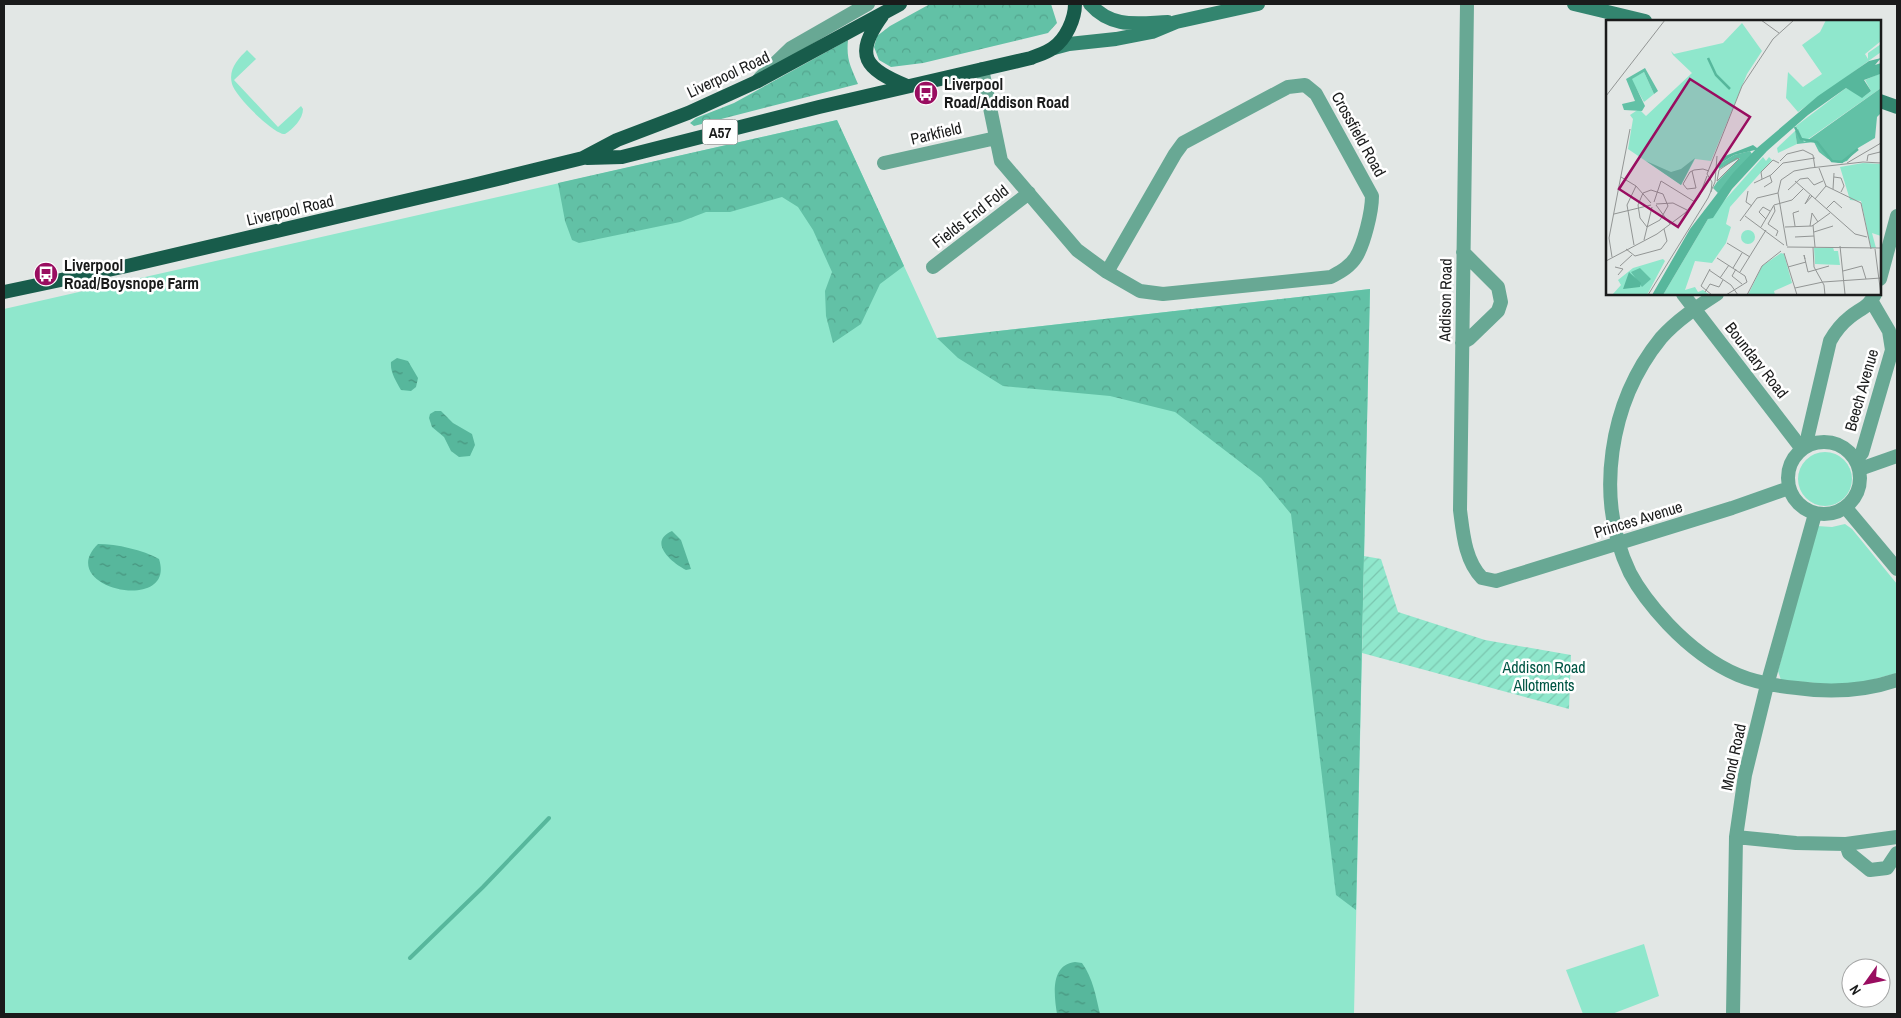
<svg xmlns="http://www.w3.org/2000/svg" width="1901" height="1018" font-family="'Archivo Narrow',sans-serif">
<style>
.green{fill:#8fe7cc}
.forest{fill:url(#forest-crowns)}
.garden{fill:url(#garden-furrows)}
.water{fill:url(#water-ripples)}
.lines{fill:none;stroke-linecap:round;stroke-linejoin:round}
.stream{stroke:#57b79c;stroke-width:4}
.minor{stroke:#68a894;stroke-width:14}
.secondary{stroke:#33856f;stroke-width:14}
.trunk{stroke:#185c4b;stroke-width:14}
.labels{text-anchor:middle;dominant-baseline:central;stroke-width:5;stroke-linejoin:round;paint-order:stroke}
.shield{fill:#fff;stroke:#5f5f5f;stroke-width:1}
.shield-label{font-size:15px;font-weight:bold;fill:#1a1b1b}
.street-label{font-size:16px;fill:#1a1b1b;stroke:#fff}
.poi-label{font-size:16px;font-weight:bold;fill:#1a1b1b;stroke:#fff;text-anchor:start}
.park-label{font-size:16px;fill:#015644;stroke:#fff}
.inset-river{fill:none;stroke:#57b79c;stroke-width:2.5}
.inset-road{fill:none;stroke:#929594;stroke-width:1}
.view{fill:#990d60;fill-opacity:0.15;stroke:#990d60;stroke-width:2.5}
.inset-edge{fill:none;stroke:#1a1b1b;stroke-width:2.5}
</style>
<defs>
<pattern id="forest-crowns" width="20" height="18" patternUnits="userSpaceOnUse" patternTransform="scale(1.25)"><rect width="20" height="18" fill="#62c1a6"/><path d="M2 6a3 3 0 1 1 6 0M12 15a3 3 0 1 1 6 0" fill="none" stroke="#54a58e"/></pattern>
<pattern id="garden-furrows" width="10" height="10" patternUnits="userSpaceOnUse" patternTransform="scale(1.25)"><rect width="10" height="10" fill="#8fe7cc"/><path d="M-1 1l2-2M0 10L10 0M9 11l2-2" fill="none" stroke="#7bc6af"/></pattern>
<pattern id="water-ripples" width="26" height="14" patternUnits="userSpaceOnUse" patternTransform="scale(1.25)"><rect width="26" height="14" fill="#57b79c"/><path d="M2 4q2-2 4 0t4 0M15 11q2-2 4 0t4 0" fill="none" stroke="#47947e"/></pattern>
</defs>
<rect width="100%" height="100%" fill="#e2e7e5"/>
<path class="green" d="M 247,50 L 256,59 L 234,80 L 278,127 L 301,106 L 303,109 C 303,119 293,129 285,134 C 274,135 235,96 232,84 C 228,69 238,59 247,50 Z
M 837,120 L 937,338 L 1370,289 L 1354,1014 L 4,1014 L 4,309 Z
M1798 479a27 27 0 1 1 54 0a27 27 0 1 1-54 0Z
M 1845,524 L 1852,529 L 1897,584 L 1897,673 L 1849,686 L 1781,680 L 1778,671 L 1817,526 L 1832,527 Z
M 1644,944 L 1659,996 L 1612,1014 L 1583,1014 L 1566,970 Z"/>
<path class="forest" d="M 930,4 L 1051,4 L 1057,23 L 1048,33 L 923,63 L 891,67 L 879,60 L 874,47 L 877,36 L 890,26 Z
M 848,40 C 846,60 851,67 858,84 L 694,126 L 690,123 L 696,118 L 734,103 Z
M 837,120 L 904,266 L 880,284 L 861,324 L 833,343 L 826,316 L 825,291 L 832,272 L 813,230 L 798,207 L 782,197 L 730,212 L 706,212 L 680,222 L 579,243 L 572,240 L 565,221 L 558,183 Z
M 1370,289 L 1356,910 L 1336,895 L 1291,514 L 1261,478 L 1175,412 L 1110,396 L 1003,386 L 958,358 L 937,338 Z"/>
<path class="garden" d="M 1364,556 L 1381,559 L 1398,612 L 1485,640 L 1571,655 L 1569,709 L 1362,653 Z"/>
<path class="water" d="M 397,358 L 408,361 L 418,378 L 416,387 L 411,391 L 401,390 C 396,381 390,372 391,362 Z
M 435,411 L 441,411 L 453,423 L 472,434 L 475,445 L 470,456 L 459,457 L 451,451 L 444,437 L 432,427 L 429,418 L 430,414 Z
M 672,531 L 681,540 L 691,569 L 686,570 C 672,563 647,542 672,531 Z
M 98,544 C 117,544 143,550 159,559 C 177,615 53,588 98,544 Z
M 1075,962 L 1082,963 C 1093,978 1096,997 1100,1014 L 1057,1014 C 1054,995 1050,965 1075,962 Z"/>
<g class="lines">
<path class="stream" d="M 410,958 L 483,887 L 549,818"/>
<path class="minor" d="M 1467,4 L 1460,510 C 1463,533 1465,561 1482,578 L 1496,581 L 1732,508 L 1789,488
M 982,69 L 1001,161 L 1077,250 L 1107,272 L 1140,291 L 1163,294 L 1331,277 C 1340,272 1350,267 1356,257 C 1364,244 1372,212 1372,196 L 1316,94 L 1305,85 L 1288,87 L 1183,143 L 1175,154 L 1107,272
M 760,78 L 791,48 L 868,4
M 884,163 L 996,138
M 933,267 L 1029,193
M 1880,279 L 1897,216
M 1683,294 L 1802,449
M 1717,294 C 1697,307 1677,320 1661,338 C 1609,402 1594,498 1630,573 C 1640,592 1654,609 1668,624 C 1688,645 1712,664 1738,675 C 1757,683 1777,686 1797,688 C 1831,693 1864,691 1897,680
M 1462,343 L 1469,339 L 1498,311 L 1501,302 L 1498,287 L 1463,252
M1788 478a36 36 0 1 1 72 0a36 36 0 1 1-72 0Z
M 1808,445 L 1808,435 L 1830,341 C 1835,332 1841,324 1850,317 C 1860,309 1870,306 1875,294
M 1856,460 L 1862,453 L 1892,350 L 1889,331 L 1872,302
M 1860,469 L 1897,456
M 1846,508 L 1897,569
M 1736,837 L 1796,843 L 1846,844 L 1897,837
M 1846,844 L 1849,853 L 1870,870 L 1887,868 L 1897,853
M 1733,1014 L 1736,837 L 1745,775 L 1767,685 L 1815,514"/>
<path class="secondary" d="M 1090,4 C 1112,29 1138,23 1168,22
M 1574,4 L 1645,21
M 1054,48 L 1069,44 L 1116,39 L 1152,32 L 1176,22 L 1258,4
M 1880,101 L 1897,107"/>
<path class="trunk" d="M 882,16 C 853,56 865,69 907,86
M 587,158 L 622,157 L 819,107 L 1031,58 C 1038,55 1046,53 1053,48 C 1066,39 1075,19 1075,4
M 4,292 L 127,266 L 473,185 L 583,158 L 617,140 L 688,113 L 756,82 L 900,4"/>
</g>
<defs>
<g id="bus-disc" transform="scale(1.25)"><circle r="9.5" fill="#990d60" stroke="#fff"/><path d="M-5-6H5V4H4V6H2V4H-2V6H-4V4H-5ZM-3.5-4V0h7V-4ZM-3.5 1.2v1.5H-2V1.2ZM2 1.2v1.5H3.5V1.2Z" fill="#fff"/></g>
</defs>
<g fill-rule="evenodd">
<use href="#bus-disc" x="926" y="93"/>
<use href="#bus-disc" x="46" y="274"/>
</g>
<g class="labels">
<rect class="shield" x="702.5" y="119.5" width="35" height="25" rx="4"/>
<g class="shield-label">
<text x="720" y="132">A57</text>
</g>
<g class="street-label">
<text transform="translate(728 74) rotate(-25)">Liverpool Road</text>
<text transform="translate(936 133) rotate(-13)">Parkfield</text>
<text transform="translate(1359 134) rotate(61)">Crossfield Road</text>
<text transform="translate(290 210) rotate(-13)">Liverpool Road</text>
<text transform="translate(970 216) rotate(-38)">Fields End Fold</text>
<text transform="translate(1445 300) rotate(-89)">Addison Road</text>
<text transform="translate(1757 360) rotate(52)">Boundary Road</text>
<text transform="translate(1861 390) rotate(-74)">Beech Avenue</text>
<text transform="translate(1638 519) rotate(-17)">Princes Avenue</text>
<text transform="translate(1733 757) rotate(-78)">Mond Road</text>
</g>
<g class="poi-label">
<text x="944" y="84">Liverpool<tspan x="944" dy="18">Road/Addison Road</tspan></text>
<text x="64" y="265">Liverpool<tspan x="64" dy="18">Road/Boysnope Farm</tspan></text>
</g>
<g class="park-label">
<text x="1544" y="667">Addison Road<tspan x="1544" dy="18">Allotments</tspan></text>
</g>
</g>
<g transform="translate(1606 20)">
<rect width="275" height="275" fill="#e2e7e5"/>
<path d="M 220,0 L 275,0 L 275,21 L 259,34 L 262,39 L 262,33 L 275,24 L 275,32 L 192,92 L 180,78 L 182,52 L 197,67 L 216,54 L 196,25 L 214,12 ZM 136,3 L 156,31 L 141,54 L 105,141 L 89,139 L 75,165 L 22,129 L 27,99 L 24,95 L 33,89 L 40,96 L 86,53 L 67,35 L 65,31 L 68,34 L 117,23 ZM 38,52 L 48,74 L 38,82 L 25,59 ZM 275,53 L 275,68 L 198,122 L 190,106 L 240,68 L 257,77 L 265,71 L 259,60 ZM 189,111 L 191,124 L 172,133 L 171,128 ZM 157,137 L 160,141 L 163,137 L 166,140 L 124,187 L 120,204 L 125,207 L 120,223 L 106,243 L 89,241 L 79,270 L 89,267 L 92,272 L 97,270 L 104,275 L 57,275 L 102,199 ZM 257,143 L 275,144 L 275,216 L 266,213 L 270,228 L 265,228 L 255,181 L 244,180 L 234,147 ZM135 217a7 7 0 1 1 14 0a7 7 0 1 1-14 0ZM 227,227 L 228,231 L 232,231 L 234,245 L 209,244 L 208,228 ZM 175,233 L 178,234 L 186,263 L 168,271 L 169,275 L 142,275 L 156,246 ZM 57,239 L 59,241 L 41,275 L 6,275 L 15,265 L 12,260 L 27,248 Z" fill="#8fe7cc"/>
<path d="M 39,48 L 52,71 L 48,74 L 38,52 L 26,59 L 39,86 L 36,91 L 18,90 L 16,84 L 29,81 L 20,59 ZM 275,68 L 275,93 L 271,97 L 269,118 L 252,128 L 241,141 L 233,143 L 222,139 L 213,132 L 208,122 L 191,124 L 189,111 L 192,109 L 198,122 L 202,120 ZM 144,131 L 146,134 L 112,173 L 107,168 L 111,162 L 134,138 L 113,149 L 112,145 L 128,135 ZM 89,138 L 75,165 L 40,141 L 65,152 L 75,149 ZM 34,248 L 45,259 L 36,267 L 25,252 Z" fill="#62c1a6"/>
<path d="M 275,38 L 269,45 L 275,43 L 274,54 L 258,60 L 265,71 L 256,78 L 240,68 L 202,95 L 161,131 L 126,169 L 107,198 L 102,199 L 57,275 L 46,275 L 84,209 L 127,153 L 149,130 L 128,135 L 115,143 L 119,136 L 147,125 L 151,128 L 212,76 L 263,41 ZM 23,252 L 35,263 L 34,267 L 17,269 Z" fill="#57b79c"/>
<path class="inset-river" d="M 102,38 L 110,55 L 124,69M 189,107 L 195,119 L 211,122 L 226,141 L 236,142 L 252,129"/>
<path class="inset-road" d="M 155,0 L 173,13M 0,76 L 59,0M 131,138 L 133,139 L 111,161 L 113,150 ZM 174,141 L 181,134 L 197,130 L 207,135 L 209,148M 261,141 L 262,135 L 274,132M 241,143 L 275,123M 213,148 L 220,166 L 255,183 L 265,229M 86,151 L 90,168 L 81,169 L 77,164 L 84,152 L 88,150 L 97,149 L 103,151M 15,157 L 30,166 L 45,183M 228,157 L 235,158 L 238,166 L 235,172M 156,159 L 155,152 L 167,140 L 173,143M 189,161 L 249,214 L 261,217M 148,163 L 165,155 L 177,143 L 209,138M 158,167 L 166,162 L 164,156M 227,169 L 228,153M 45,170 L 57,174 L 62,186 L 54,200 L 41,207 L 34,198 L 32,185 L 37,173 ZM 182,170 L 194,159 L 202,158 L 208,165 L 217,161M 142,171 L 140,182 L 146,186M 105,172 L 106,162 L 101,154 L 136,66 L 167,19 L 188,0M 204,175 L 199,184 L 206,176M 209,179 L 220,166M 48,182 L 55,161 L 89,182M 50,184 L 67,183 L 81,190M 50,185 L 64,204M 168,186 L 169,191 L 162,204 L 172,211 L 170,216M 220,189 L 228,181 L 236,188M 8,194 L 45,185M 139,196 L 178,225M 160,199 L 153,192 L 157,187 L 164,191M 134,201 L 151,178 L 172,173M 207,205 L 209,227M 189,206 L 187,193 L 193,191M 204,206 L 206,193 L 212,202M 155,207 L 168,185 L 186,180 L 197,169M 179,207 L 206,206 L 224,193M 208,212 L 227,206M 189,217 L 208,216M 38,220 L 46,187M 121,223 L 144,237M 28,225 L 21,185 L 30,166M 181,226 L 172,173 L 175,160 L 188,151 L 204,148 L 257,142 L 275,143M 234,226 L 239,274M 181,227 L 275,228M 207,227 L 208,247 L 218,265 L 219,275M 20,229 L 29,236 L 55,229 L 61,221 L 58,209M 269,229 L 275,275M 178,233 L 191,275M 6,237 L 3,218 L 24,109M 111,238 L 139,256 L 141,262M 199,239 L 198,235 L 202,252 L 223,246M 0,241 L 51,214 L 79,193 L 93,177 L 101,156M 14,246 L 26,235M 9,247 L 17,249 L 12,255M 182,247 L 200,242M 127,248 L 136,233M 104,249 L 95,266 L 106,275M 130,249 L 126,256 L 136,264M 103,250 L 125,265 L 132,275M 237,251 L 256,246 L 260,259M 134,252 L 160,210M 114,258 L 123,245M 217,262 L 275,258M 189,268 L 217,262M 99,272 L 104,264 L 113,267 L 117,260M 42,275 L 102,178 L 109,162 L 111,136M 120,275 L 141,262M 141,275 L 156,246 L 175,231"/>
<path class="view" d="M 84,59 L 144,97 L 72,207 L 13,169 Z"/>
<rect width="275" height="275" class="inset-edge"/>
</g>
<rect width="1901" height="1018" fill="none" stroke="#1a1b1b" stroke-width="10"/>
<g transform="translate(1866 983) rotate(237)"><circle r="24" fill="#ffffff" stroke="#a3a4a4"/>
<path d="M0-4L9 19L0 12L-9 19Z" fill="#990d60"/>
<text y="-8" font-size="14" font-weight="bold" text-anchor="middle" fill="#1a1b1b">N</text>
</g>
</svg>
